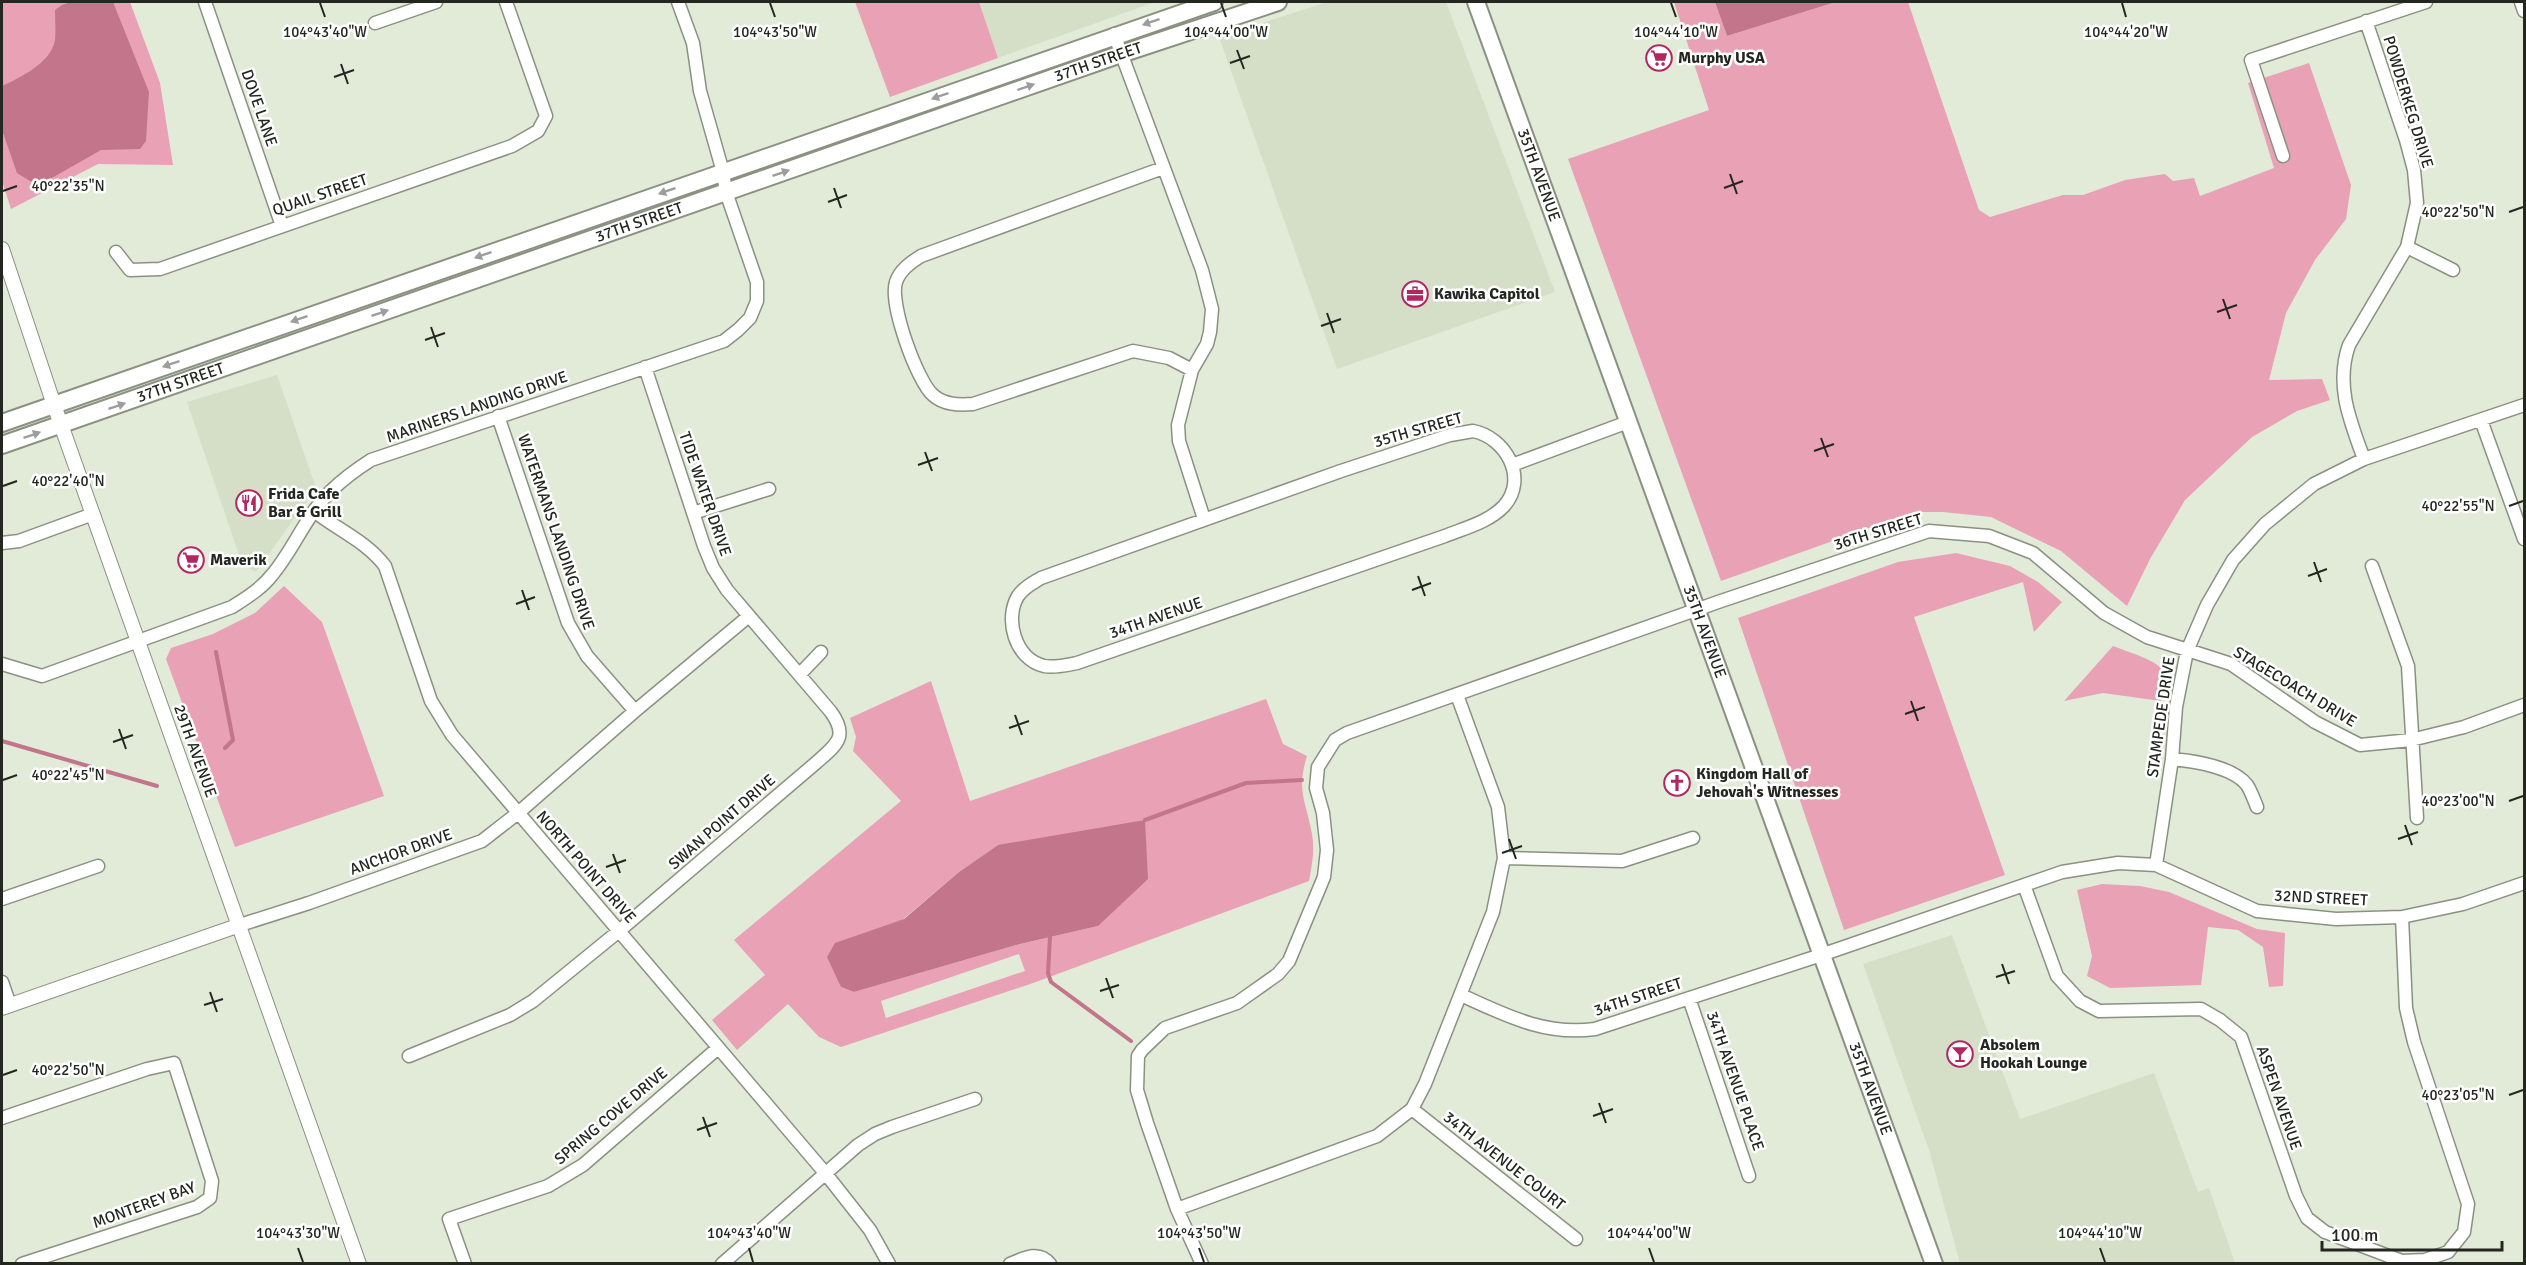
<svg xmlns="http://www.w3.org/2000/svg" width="2526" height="1265" font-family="Signika,sans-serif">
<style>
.built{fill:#d5dfc7}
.green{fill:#e9a1b5;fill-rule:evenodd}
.water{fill:#c3758c}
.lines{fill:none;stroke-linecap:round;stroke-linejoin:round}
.stream{stroke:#c3758c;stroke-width:4}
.minor-casing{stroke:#8a9180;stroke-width:15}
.tertiary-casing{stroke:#8a9180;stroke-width:16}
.secondary-casing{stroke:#8a9180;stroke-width:20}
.minor{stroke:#fff;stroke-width:12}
.tertiary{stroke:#fff;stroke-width:14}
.secondary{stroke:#fff;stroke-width:16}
.oneway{fill:#9c9e9b}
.ticks{fill:none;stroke:#242720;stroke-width:2}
.labels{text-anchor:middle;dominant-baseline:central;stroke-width:5;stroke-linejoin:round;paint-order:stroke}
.poi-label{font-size:16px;font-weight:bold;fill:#242720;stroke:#fff;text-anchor:start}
.street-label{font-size:16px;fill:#242720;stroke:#fff}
.ticks-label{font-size:15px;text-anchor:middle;fill:#242720;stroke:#fff;stroke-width:5;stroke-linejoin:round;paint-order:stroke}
</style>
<rect width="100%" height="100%" fill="#e2ead8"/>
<path class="built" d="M 979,2 L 1155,2 L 998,58 Z
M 1327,2 L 1446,2 L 1555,292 L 1337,369 L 1219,37 Z
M 277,375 L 316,488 L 256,572 L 242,564 L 187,402 Z
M 1952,935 L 2020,1119 L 2154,1073 L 2198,1192 L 2209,1188 L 2235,1263 L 1960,1263 L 1929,1150 L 1863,964 Z"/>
<path class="green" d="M 2,2 L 130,2 L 160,83 L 173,165 L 98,164 L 11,209 L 2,181 Z
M 855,2 L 979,2 L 998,58 L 890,97 Z
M 1674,2 L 1715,2 L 1727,36 L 1836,2 L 1908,2 L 1979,210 L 1990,217 L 2063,195 L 2083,195 L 2125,180 L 2165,174 L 2173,181 L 2194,178 L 2200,196 L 2274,168 L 2248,83 L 2309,63 L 2351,185 L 2346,219 L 2315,260 L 2286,313 L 2269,380 L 2322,379 L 2330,400 L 2297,411 L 2252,437 L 2185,500 L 2150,559 L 2127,606 L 2061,551 L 1991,517 L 1943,512 L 1914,512 L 1721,581 L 1568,159 L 1709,110 Z
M 1956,553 L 2010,566 L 2038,582 L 2062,602 L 2034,632 L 2023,582 L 1914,617 L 2005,875 L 1844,930 L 1738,618 L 1898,562 Z
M 284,586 L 322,622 L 384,796 L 235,847 L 166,659 L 171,648 L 213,634 L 255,613 Z
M 2113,646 C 2125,651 2160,661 2164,672 C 2167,680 2162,692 2161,701 L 2103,693 L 2064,701 Z
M 931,681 L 970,801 L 1266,699 L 1283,744 L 1307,756 C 1296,791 1306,801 1312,834 C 1315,850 1312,865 1309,881 L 1033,983 L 841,1047 L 819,1037 L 788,1004 L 737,1050 L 712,1020 L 765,975 L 734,940 L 901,801 L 853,751 L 856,737 L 850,718 ZM 998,845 L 1098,926 L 1020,944 L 854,992 L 841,987 L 835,944 L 902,920 L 959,872 ZM 1019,954 L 1025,971 L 886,1018 L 881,1001 Z
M 2102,884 L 2140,886 L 2169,892 L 2257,929 L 2285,933 L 2283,986 L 2269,987 L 2263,947 L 2238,930 L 2208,927 L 2201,985 L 2110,988 L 2087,976 L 2092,956 L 2077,890 Z"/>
<path class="water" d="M 71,2 L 113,2 L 149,92 L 146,141 L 140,149 L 101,150 L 43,183 L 30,181 L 17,173 L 2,130 L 2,86 C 21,77 51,63 55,40 C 56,30 55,20 55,10 L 62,5 Z
M 1715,2 L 1836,2 L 1727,36 Z
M 1145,820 L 1148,879 L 1098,926 L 1020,944 L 854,992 L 841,987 L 827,957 L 835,943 L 904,919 L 959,872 L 998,845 Z"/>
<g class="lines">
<path class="stream" d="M 216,652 L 233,740 L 225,748
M 2,741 L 157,786
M 1145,820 L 1246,783 L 1302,780
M 1050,937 L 1048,973 L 1051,982 L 1131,1041"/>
<g class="minor-casing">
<path id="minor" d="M 205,2 L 282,226
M 2521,2 L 2524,11
M 375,23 L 436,2
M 1114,34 L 1202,270 L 1212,309 L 1210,332 L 1207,344 L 1192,370 L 1178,425 L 1179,441 L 1204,519
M 2283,156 L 2251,60 L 2426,2
M 1163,168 L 921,256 C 910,263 900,270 896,282 C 889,304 917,381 933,395 C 944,405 959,405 973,404 L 1133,351 L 1169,358 L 1192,370
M 2407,247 L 2453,270
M 116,252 L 130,270 L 160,269 L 512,146 L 538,131 L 546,116 L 506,2
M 498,416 L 568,623 L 587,656 L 635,711
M 2481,420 L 2524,539
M 1473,431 C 1505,437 1529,478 1504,506 C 1489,522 1465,528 1445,536 L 1077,663 C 1067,665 1054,668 1044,666 C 1015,659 1004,619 1018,596 C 1024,587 1033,583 1041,578 L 1341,471 L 1450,435 Z
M 2364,459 C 2350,421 2335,385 2349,345 L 2407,247 L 2417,203 L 2414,170 L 2406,140 L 2366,21
M 1512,465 L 1628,422
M 314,511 C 338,530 366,541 385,566 L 431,701 L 452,735 L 826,1174 L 870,1230 L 889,1264
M 693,513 L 769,489
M 2,543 L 19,541 L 93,514
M 2372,566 L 2408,666 L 2417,818
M 2,664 L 42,676 L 232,607 C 246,598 261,589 272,575 C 294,549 306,515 331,491 C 343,479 357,469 371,460 L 724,341 L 738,330 L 750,318 L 757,301 L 757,282 L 726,192 L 723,172 L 700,91 L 693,43 L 678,2
M 800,674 L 821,652
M 2172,759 C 2194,761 2233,767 2247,785 C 2251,791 2254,800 2257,807
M 1504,858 L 1622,861 L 1693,838
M 2156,865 L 2172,759 L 2176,707 L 2187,651 L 2207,605 L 2233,560 L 2265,524 L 2314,484 L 2364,459 L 2524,405
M 2024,885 L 2057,976 L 2080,1001 L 2099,1011 L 2201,1009 L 2220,1020 L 2241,1037 L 2296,1196 L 2307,1218 L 2325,1232 L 2402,1261 L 2425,1260 L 2448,1252 L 2464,1232 L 2468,1204 L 2414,1042 L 2406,1008 L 2402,917
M 2,899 L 98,866
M 240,925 L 309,903 L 482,841 L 518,813 L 635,711 L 749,616
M 2,982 L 10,1005
M 1461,995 C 1505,1015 1545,1036 1595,1029 L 1821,955 L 2062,872 L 2118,863 L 2156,865 L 2257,911 L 2336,919 L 2402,917 L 2463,904 L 2524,883
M 1689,998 L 1749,1176
M 409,1056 L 510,1015 L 533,1001 L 619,931 L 817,762 C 836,745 849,737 831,712 L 727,590 L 713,568 L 704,546 L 645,367
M 1412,1109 L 1576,1239
M 2,1118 L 147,1069 L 174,1063 L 212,1181 L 210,1198 L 197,1207 L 22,1264
M 1177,1209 L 1377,1136 L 1412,1109 L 1425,1084 L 1493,912 L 1504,858 L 1498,807 L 1457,695
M 465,1264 L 449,1219 L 548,1186 L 583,1165 L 718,1048
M 722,1264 L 858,1145 L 875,1134 L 892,1127 L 975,1099
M 1010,1264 C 1024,1258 1039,1250 1050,1264
M 1202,1264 L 1177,1209 L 1147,1123 L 1137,1090 L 1138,1056 L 1142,1050 L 1165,1028 L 1237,1003 L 1278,974 L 1289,961 L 1324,877 L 1327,850 L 1323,813 L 1316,788 L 1318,767 L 1335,740 L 1347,733 L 1721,601 L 1929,531 L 1989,536 L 2033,553 L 2104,613 L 2147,637 L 2231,664 L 2315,722 L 2360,745 L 2411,740 L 2464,727 L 2524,705"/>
</g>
<g class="tertiary-casing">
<path id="tertiary" d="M 2,249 L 54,405 L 359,1264
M 2,1008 L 240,925"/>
</g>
<g class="secondary-casing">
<g id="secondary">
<path id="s1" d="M 1476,2 L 1934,1264"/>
<path d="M 2,423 L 1214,2"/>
<path id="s2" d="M 2,445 L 1121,54 L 1278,2"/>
</g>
</g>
<use href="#minor" class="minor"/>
<use href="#tertiary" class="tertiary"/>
<use href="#secondary" class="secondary"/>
</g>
<defs><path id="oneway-solid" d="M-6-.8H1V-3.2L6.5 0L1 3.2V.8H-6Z" transform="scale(1.5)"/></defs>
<g class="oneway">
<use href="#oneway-solid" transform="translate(1151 22) rotate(161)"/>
<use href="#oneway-solid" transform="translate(1026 87) rotate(-19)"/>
<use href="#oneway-solid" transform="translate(940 96) rotate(161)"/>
<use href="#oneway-solid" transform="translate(781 173) rotate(-19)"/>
<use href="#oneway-solid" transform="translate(667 191) rotate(161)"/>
<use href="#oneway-solid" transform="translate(483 255) rotate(161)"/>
<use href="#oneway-solid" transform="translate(380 313) rotate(-19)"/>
<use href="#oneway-solid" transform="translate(299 319) rotate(161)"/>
<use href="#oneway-solid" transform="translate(171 364) rotate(161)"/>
<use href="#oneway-solid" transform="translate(117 406) rotate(-19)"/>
<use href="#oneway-solid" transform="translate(32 435) rotate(-19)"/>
</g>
<path class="ticks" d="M 320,3 L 325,17M 770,3 L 775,17M 1221,3 L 1226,17M 1671,3 L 1676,17M 2122,3 L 2126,17M 1237,50 L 1244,69M 1230,63 L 1250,56M 341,64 L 348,84M 334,77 L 354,70M 1730,174 L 1737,194M 834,188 L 841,208M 1724,188 L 1743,181M 3,191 L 17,186M 828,202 L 847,195M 2509,212 L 2523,207M 2223,299 L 2230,319M 2217,312 L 2237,305M 1327,313 L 1334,333M 1321,326 L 1341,319M 431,327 L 438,347M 425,340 L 445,333M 1821,438 L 1828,457M 1814,451 L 1834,444M 925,452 L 932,471M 918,465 L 938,458M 3,486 L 17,481M 2509,506 L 2523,501M 2314,562 L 2321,582M 1418,576 L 1425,596M 2308,576 L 2327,569M 522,590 L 529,610M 1412,590 L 1431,583M 516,604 L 535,597M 1911,701 L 1918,721M 1905,714 L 1925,707M 1015,715 L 1022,735M 1009,728 L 1029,721M 119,729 L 126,749M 113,742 L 133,735M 3,780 L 17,775M 2509,801 L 2523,796M 2405,825 L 2412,845M 1509,839 L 1516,859M 2398,839 L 2418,832M 1502,853 L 1522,846M 613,854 L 620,873M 606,867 L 626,860M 2002,964 L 2009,984M 1996,977 L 2015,971M 1106,978 L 1113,998M 1100,991 L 1119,985M 210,992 L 217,1012M 204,1005 L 223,999M 3,1075 L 17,1070M 2509,1095 L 2523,1090M 1599,1103 L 1606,1123M 1593,1116 L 1613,1109M 703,1117 L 710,1137M 697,1130 L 717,1123M 298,1248 L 303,1262M 749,1248 L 753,1262M 1199,1248 L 1204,1262M 1649,1248 L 1654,1262M 2100,1248 L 2105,1262"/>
<defs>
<g id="supermarket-ring" transform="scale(1.35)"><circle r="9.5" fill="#fff" stroke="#b22661" stroke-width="1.5"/><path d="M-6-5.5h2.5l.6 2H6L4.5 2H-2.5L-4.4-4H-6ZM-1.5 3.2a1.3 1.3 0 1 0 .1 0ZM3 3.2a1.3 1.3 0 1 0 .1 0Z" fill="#b22661"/></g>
<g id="office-ring" transform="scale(1.35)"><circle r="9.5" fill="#fff" stroke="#b22661" stroke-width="1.5"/><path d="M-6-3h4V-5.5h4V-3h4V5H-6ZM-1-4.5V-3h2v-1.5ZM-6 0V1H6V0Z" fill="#b22661"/></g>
<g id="restaurant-ring" transform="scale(1.35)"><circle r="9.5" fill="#fff" stroke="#b22661" stroke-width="1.5"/><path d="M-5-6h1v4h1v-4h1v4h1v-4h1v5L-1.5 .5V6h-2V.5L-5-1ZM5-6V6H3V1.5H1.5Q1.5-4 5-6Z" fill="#b22661"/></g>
<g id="church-ring" transform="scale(1.35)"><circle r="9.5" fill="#fff" stroke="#b22661" stroke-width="1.5"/><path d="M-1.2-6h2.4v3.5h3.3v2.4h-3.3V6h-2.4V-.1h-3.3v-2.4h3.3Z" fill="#b22661"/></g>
<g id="bar-ring" transform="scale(1.35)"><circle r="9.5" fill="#fff" stroke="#b22661" stroke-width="1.5"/><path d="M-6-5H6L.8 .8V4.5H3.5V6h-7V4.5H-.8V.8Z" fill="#b22661"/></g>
</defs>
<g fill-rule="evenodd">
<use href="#supermarket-ring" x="1659" y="58"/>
<use href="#office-ring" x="1415" y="294"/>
<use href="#restaurant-ring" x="249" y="503"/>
<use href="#supermarket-ring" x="191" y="560"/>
<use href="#church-ring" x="1677" y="783"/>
<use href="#bar-ring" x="1960" y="1054"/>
</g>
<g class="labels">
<g class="poi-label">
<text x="1678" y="58">Murphy USA</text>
<text x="1434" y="294">Kawika Capitol</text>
<text x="268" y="494">Frida Cafe<tspan x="268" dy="18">Bar &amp; Grill</tspan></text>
<text x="210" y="560">Maverik</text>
<text x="1696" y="774">Kingdom Hall of<tspan x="1696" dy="18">Jehovah's Witnesses</tspan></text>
<text x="1980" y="1045">Absolem<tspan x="1980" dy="18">Hookah Lounge</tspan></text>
</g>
<g class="street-label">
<text stroke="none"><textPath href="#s2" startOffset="1161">37TH STREET</textPath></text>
<text transform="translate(2408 102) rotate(73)">POWDERKEG DRIVE</text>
<text transform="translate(259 108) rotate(71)">DOVE LANE</text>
<text stroke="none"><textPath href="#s1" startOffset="184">35TH AVENUE</textPath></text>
<text transform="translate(320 195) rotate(-19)">QUAIL STREET</text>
<text stroke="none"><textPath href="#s2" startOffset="675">37TH STREET</textPath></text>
<text stroke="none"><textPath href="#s2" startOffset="189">37TH STREET</textPath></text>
<text transform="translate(477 407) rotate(-19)">MARINERS LANDING DRIVE</text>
<text transform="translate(1418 430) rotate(-16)">35TH STREET</text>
<text transform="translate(705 494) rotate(71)">TIDE WATER DRIVE</text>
<text transform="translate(556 532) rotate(71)">WATERMANS LANDING DRIVE</text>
<text transform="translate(1878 532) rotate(-17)">36TH STREET</text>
<text transform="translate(1156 618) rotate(-19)">34TH AVENUE</text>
<text stroke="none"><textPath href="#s1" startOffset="670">35TH AVENUE</textPath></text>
<text transform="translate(2295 687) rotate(31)">STAGECOACH DRIVE</text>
<text transform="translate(2161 717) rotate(-82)">STAMPEDE DRIVE</text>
<text transform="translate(195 751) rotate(70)">29TH AVENUE</text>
<text transform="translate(722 822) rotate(-41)">SWAN POINT DRIVE</text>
<text transform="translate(401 852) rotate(-20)">ANCHOR DRIVE</text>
<text transform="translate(586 867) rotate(49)">NORTH POINT DRIVE</text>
<text transform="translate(2321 898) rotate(3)">32ND STREET</text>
<text transform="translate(1638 997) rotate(-18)">34TH STREET</text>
<text transform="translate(1735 1081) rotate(71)">34TH AVENUE PLACE</text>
<text stroke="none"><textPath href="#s1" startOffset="1156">35TH AVENUE</textPath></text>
<text transform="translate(2279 1098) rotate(71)">ASPEN AVENUE</text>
<text transform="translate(611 1116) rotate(-40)">SPRING COVE DRIVE</text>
<text transform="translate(1504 1161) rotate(38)">34TH AVENUE COURT</text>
<text transform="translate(144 1205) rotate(-20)">MONTEREY BAY</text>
</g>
</g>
<g class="ticks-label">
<text x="2126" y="37">104°44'20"W</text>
<text x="325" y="37">104°43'40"W</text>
<text x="775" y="37">104°43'50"W</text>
<text x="1226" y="37">104°44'00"W</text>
<text x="1676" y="37">104°44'10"W</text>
<text x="68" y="191">40°22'35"N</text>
<text x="2458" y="217">40°22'50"N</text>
<text x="68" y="486">40°22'40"N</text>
<text x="2458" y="511">40°22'55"N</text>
<text x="68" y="780">40°22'45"N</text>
<text x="2458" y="806">40°23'00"N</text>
<text x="68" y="1075">40°22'50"N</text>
<text x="2458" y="1100">40°23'05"N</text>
<text x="298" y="1238">104°43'30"W</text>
<text x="749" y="1238">104°43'40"W</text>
<text x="1199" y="1238">104°43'50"W</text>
<text x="1649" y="1238">104°44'00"W</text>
<text x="2100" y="1238">104°44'10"W</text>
</g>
<rect width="2526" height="1265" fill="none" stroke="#242720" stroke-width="6"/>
<path d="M2322 1241v9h180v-9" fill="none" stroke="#242720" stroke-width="3"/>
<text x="2331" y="1241" font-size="18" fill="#242720" stroke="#ffffff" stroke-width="4.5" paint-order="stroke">100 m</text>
</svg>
